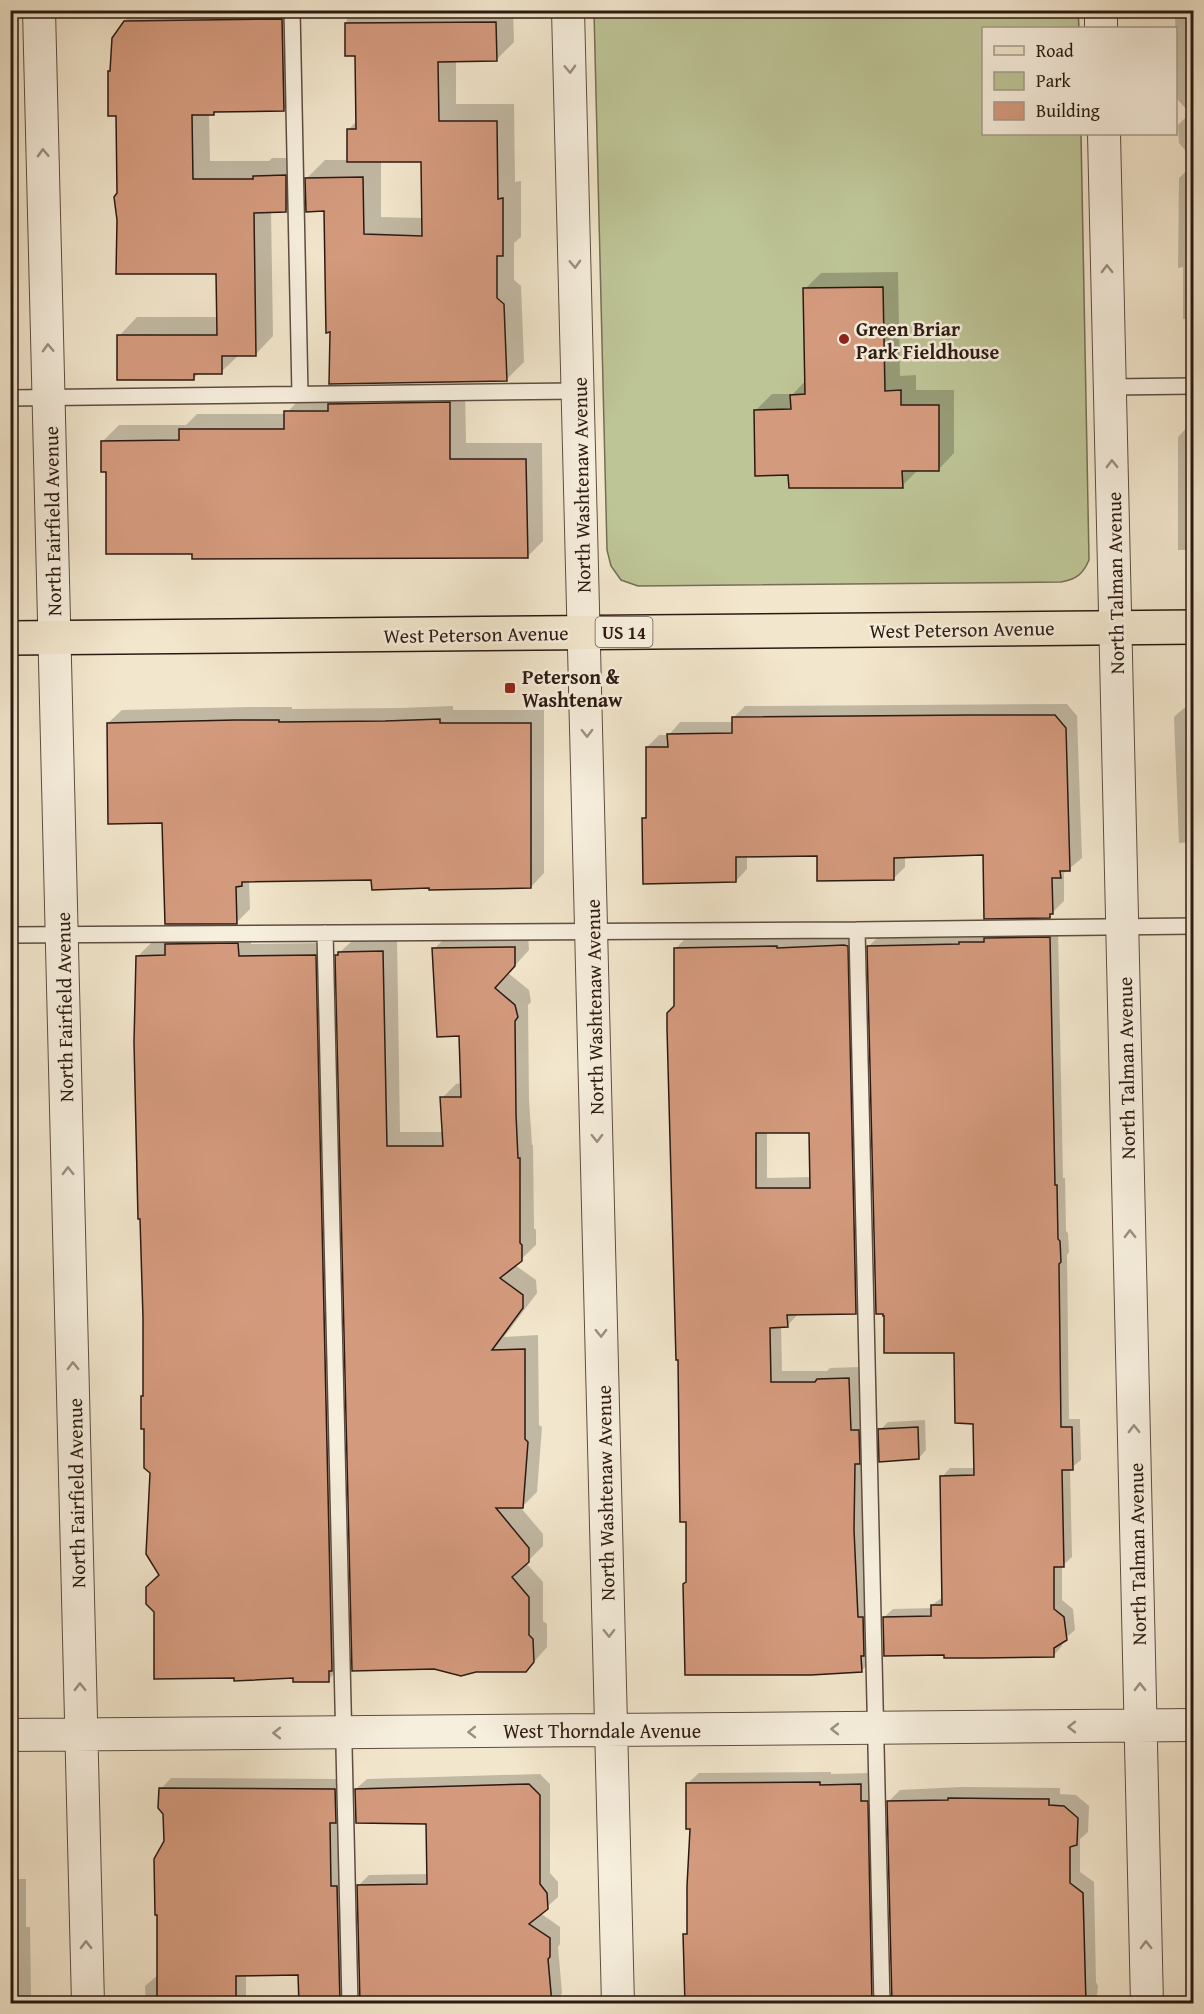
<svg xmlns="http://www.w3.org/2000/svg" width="1204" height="2014" font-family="'Gentium Book Plus',serif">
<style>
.green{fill:#bdc496;stroke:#746f54;stroke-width:1.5}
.shadow{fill:#0003;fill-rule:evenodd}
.building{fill:#d49a7d;stroke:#2c1a12;stroke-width:1.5;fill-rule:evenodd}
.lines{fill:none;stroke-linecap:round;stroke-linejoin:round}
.service-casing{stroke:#5e4d40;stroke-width:18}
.minor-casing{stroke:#5e4d40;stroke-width:34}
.primary-casing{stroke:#2c1a12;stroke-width:36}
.service{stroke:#f7efde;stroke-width:15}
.minor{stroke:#f7efde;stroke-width:32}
.primary{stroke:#f2e6cc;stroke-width:33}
.oneway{stroke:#9c8f82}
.poi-dot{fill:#8f2418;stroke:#f7efde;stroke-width:2}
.labels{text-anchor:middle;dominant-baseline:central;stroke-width:5;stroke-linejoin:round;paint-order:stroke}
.shield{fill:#f7efde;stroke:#695a4f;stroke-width:1.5}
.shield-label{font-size:18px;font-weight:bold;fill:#2c1a12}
.poi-label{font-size:20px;font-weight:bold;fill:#2c1a12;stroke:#f7efde;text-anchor:start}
.street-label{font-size:20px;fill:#2c1a12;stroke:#f7efde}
</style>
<rect width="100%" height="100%" fill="#f2e6cc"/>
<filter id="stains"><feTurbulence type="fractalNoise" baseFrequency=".00333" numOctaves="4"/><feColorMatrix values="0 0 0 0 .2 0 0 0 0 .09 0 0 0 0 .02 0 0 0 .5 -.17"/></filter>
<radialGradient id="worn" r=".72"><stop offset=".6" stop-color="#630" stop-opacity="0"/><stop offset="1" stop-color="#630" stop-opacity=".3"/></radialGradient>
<path class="green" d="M 594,11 L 1078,11 L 1079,28 L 984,28 L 984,134 L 1081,134 L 1089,560 C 1083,574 1077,579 1061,582 L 638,586 L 621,580 L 611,566 L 607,550 Z"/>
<path class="shadow" d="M 119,10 L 300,10 L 302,91 L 284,109 L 216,110 L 213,113 L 209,113 L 210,161 L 269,161 L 272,158 L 303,158 L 304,193 L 286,211 L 271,211 L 273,336 L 255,355 L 239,355 L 221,372 L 200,372 L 193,379 L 119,336 L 137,317 L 218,317 L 218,273 L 118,115 L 109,71 L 112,69 L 114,38 L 126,19 Z
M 347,10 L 513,10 L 514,42 L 496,60 L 456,60 L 456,104 L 514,104 L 515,182 L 521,181 L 521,237 L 514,243 L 514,280 L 521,286 L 524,362 L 506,380 L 332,331 L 326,209 L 307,178 L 325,160 L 348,160 L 348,130 L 357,121 L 357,54 L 346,54 ZM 381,160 L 423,160 L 423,218 L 381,217 Z
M 1175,10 L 1194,10 L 1194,161 L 1179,143 L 1178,125 L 1190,113 L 1176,98 Z
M 1194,164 L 1194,319 L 1183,319 L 1183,267 L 1178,268 L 1179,178 Z
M 898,272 L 900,376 L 916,375 L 916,390 L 954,390 L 954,453 L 939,469 L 918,470 L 902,486 L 790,474 L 756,410 L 772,394 L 793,394 L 806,380 L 805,289 L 821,273 Z
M 465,387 L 466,443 L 542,443 L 543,541 L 527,557 L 193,552 L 107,471 L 103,441 L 119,425 L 186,425 L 197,414 L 286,414 L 302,396 Z
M 1193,421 L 1194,550 L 1178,550 L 1178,437 Z
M 1067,704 L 1077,716 L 1082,858 L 1064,873 L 1064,901 L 1049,916 L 984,854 L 905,856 L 905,867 L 893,879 L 818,854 L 747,856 L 747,869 L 736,881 L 644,819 L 648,815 L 647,747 L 659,735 L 669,735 L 680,722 L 733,722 L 733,718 L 745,706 Z
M 453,706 L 453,710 L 544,710 L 544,873 L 531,887 L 373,878 L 249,880 L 250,909 L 237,922 L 163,822 L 108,723 L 122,710 L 250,707 L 292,707 L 292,709 L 400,708 Z
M 1194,707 L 1194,842 L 1179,843 L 1174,717 L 1184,708 Z
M 1058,929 L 1063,1178 L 1065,1178 L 1066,1231 L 1068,1233 L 1069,1252 L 1067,1255 L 1069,1419 L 1080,1419 L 1081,1460 L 1070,1469 L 1072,1557 L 1062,1566 L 1062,1600 L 1073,1609 L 1075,1630 L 1062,1641 L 1062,1646 L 1054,1655 L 945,1654 L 884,1617 L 893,1609 L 932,1608 L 932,1605 L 943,1597 L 942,1477 L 950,1468 L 975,1468 L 974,1422 L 955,1351 L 869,946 L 877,938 L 967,936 L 969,934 Z
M 180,931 L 251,931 L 251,944 L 328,943 L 341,1667 L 328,1680 L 294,1677 L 161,1574 L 142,1396 L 145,1394 L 138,956 L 151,943 L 168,943 Z
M 528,933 L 529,950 L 508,973 L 529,990 L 531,1002 L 528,1005 L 529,1099 L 532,1145 L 533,1145 L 534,1228 L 536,1230 L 536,1245 L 515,1265 L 536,1280 L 537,1293 L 504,1337 L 538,1335 L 539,1425 L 542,1427 L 537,1492 L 521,1508 L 543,1534 L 543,1546 L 526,1563 L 543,1582 L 543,1621 L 547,1624 L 547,1647 L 526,1671 L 476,1671 L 337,955 L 354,939 L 397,937 L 400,1132 L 444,1132 L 442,1098 L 456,1084 L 462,1083 L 460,1035 L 434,949 L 448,935 Z
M 859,935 L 867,1301 L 856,1312 L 799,1313 L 787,1326 L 781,1326 L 782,1371 L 827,1371 L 830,1368 L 860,1367 L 873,1659 L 861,1671 L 687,1582 L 688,1521 L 676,1007 L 675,949 L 687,937 ZM 767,1131 L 810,1131 L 811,1177 L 767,1178 Z
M 925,1420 L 926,1450 L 919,1458 L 880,1430 L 888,1422 Z
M 831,1772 L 831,1774 L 871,1773 L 885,1998 L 893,2003 L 889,1801 L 900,1790 L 961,1787 L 1060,1788 L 1060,1794 L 1076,1795 L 1089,1806 L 1088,1832 L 1080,1839 L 1080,1872 L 1094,1882 L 1096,1982 L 1098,1986 L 1096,2004 L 687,2004 L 685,1935 L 689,1931 L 691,1828 L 687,1784 L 699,1773 Z
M 540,1774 L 550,1784 L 550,1873 L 558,1882 L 558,1897 L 540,1913 L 560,1927 L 560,1944 L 558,1947 L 562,1993 L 556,2004 L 361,2004 L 358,1886 L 369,1875 L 429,1874 L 427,1823 L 356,1789 L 367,1779 Z
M 171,1778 L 345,1779 L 353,1999 L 361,2004 L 301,2004 L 298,1915 L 246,1974 L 246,2004 L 146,2004 L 145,1986 L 158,1975 L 156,1859 L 166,1841 L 165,1813 L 161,1789 Z
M 10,1879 L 26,1879 L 26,1927 L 30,1927 L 31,1998 L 26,2004 L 10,2004 Z"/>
<path class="building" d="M 282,19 L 284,111 L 214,112 L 214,115 L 192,115 L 193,179 L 253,179 L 253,176 L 286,175 L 286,212 L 254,213 L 256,356 L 222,356 L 222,374 L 194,374 L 194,380 L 117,380 L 117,335 L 217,335 L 216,274 L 116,274 L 117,220 L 114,197 L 117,193 L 116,116 L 108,116 L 108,71 L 110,71 L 112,38 L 124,21 Z
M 496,22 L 497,61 L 438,62 L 439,121 L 497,121 L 498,199 L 503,198 L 503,256 L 497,256 L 497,298 L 504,304 L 507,381 L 329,384 L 330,332 L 326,333 L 324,211 L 306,212 L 305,178 L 363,177 L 364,234 L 422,236 L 421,162 L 347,162 L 347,129 L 356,129 L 355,56 L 345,56 L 345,23 Z
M 883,287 L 885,391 L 901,390 L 901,405 L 939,405 L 939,471 L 902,471 L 903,488 L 789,488 L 788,475 L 755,476 L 754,410 L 791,409 L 790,395 L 805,394 L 803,288 Z
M 450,402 L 450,459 L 526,459 L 528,558 L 192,559 L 192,554 L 106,554 L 106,472 L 101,472 L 101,441 L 179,440 L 179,429 L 284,429 L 284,411 L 328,411 L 328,404 Z
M 971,715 L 1055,715 L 1066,728 L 1070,871 L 1060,871 L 1061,878 L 1052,878 L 1053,914 L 1050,914 L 1050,918 L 984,919 L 983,855 L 894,858 L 894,880 L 817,881 L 817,856 L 736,857 L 736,882 L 643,884 L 642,818 L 646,818 L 646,747 L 668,747 L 667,734 L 732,733 L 732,717 Z
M 440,719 L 440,723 L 531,723 L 531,888 L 429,890 L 429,888 L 372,890 L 371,880 L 242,882 L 242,886 L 236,887 L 237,924 L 165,924 L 162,823 L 108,824 L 107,723 L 235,720 L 279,720 L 279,722 L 385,721 Z
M 1050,937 L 1055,1185 L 1057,1185 L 1058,1239 L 1060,1241 L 1061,1262 L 1059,1264 L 1061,1427 L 1072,1427 L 1073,1470 L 1062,1470 L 1064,1567 L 1054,1567 L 1054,1609 L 1064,1617 L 1067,1640 L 1054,1648 L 1054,1657 L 981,1658 L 944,1658 L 944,1655 L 884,1656 L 883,1617 L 931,1616 L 931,1605 L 942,1605 L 940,1476 L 974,1475 L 973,1424 L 955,1423 L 954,1353 L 884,1353 L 884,1316 L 883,1316 L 883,1314 L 876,1314 L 867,946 L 959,944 L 959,942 L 984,942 L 984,938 Z
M 238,943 L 239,956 L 316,955 L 332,1671 L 329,1671 L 329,1682 L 293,1682 L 293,1678 L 234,1681 L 234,1678 L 154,1679 L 154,1612 L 146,1604 L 146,1587 L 159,1575 L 146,1554 L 150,1473 L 144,1468 L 144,1429 L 141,1429 L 141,1396 L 143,1396 L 143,1318 L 140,1219 L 138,1219 L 134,1042 L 136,956 L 165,955 L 165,944 Z
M 844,945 L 848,946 L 856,1314 L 787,1315 L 788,1327 L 770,1328 L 771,1382 L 815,1382 L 817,1379 L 849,1378 L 851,1430 L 859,1430 L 860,1464 L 855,1464 L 854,1530 L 858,1617 L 863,1617 L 864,1656 L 861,1656 L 862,1672 L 811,1675 L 685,1675 L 683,1584 L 686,1582 L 686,1522 L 680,1522 L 678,1360 L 676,1360 L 667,1029 L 667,1013 L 674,1006 L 674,948 L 777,946 L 777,948 ZM 756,1133 L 809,1133 L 810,1188 L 756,1188 Z
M 515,947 L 515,966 L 495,988 L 515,1005 L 518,1017 L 515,1021 L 516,1114 L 518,1158 L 520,1158 L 520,1243 L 522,1245 L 522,1261 L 500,1278 L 523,1295 L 523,1308 L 492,1350 L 525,1349 L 525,1439 L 528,1442 L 523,1508 L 496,1508 L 529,1548 L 529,1562 L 512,1577 L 529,1597 L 529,1635 L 533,1639 L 534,1662 L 526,1672 L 476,1672 L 461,1676 L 434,1669 L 352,1671 L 335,955 L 338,955 L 338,952 L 383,951 L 387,1146 L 443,1146 L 440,1097 L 461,1097 L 459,1036 L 437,1037 L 432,948 Z
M 918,1427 L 919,1459 L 879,1462 L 878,1429 Z
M 820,1782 L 820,1785 L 861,1784 L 861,1801 L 868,1801 L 872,2004 L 685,2004 L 683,1934 L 687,1934 L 687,1886 L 690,1829 L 686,1829 L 686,1783 Z
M 529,1784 L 540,1795 L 540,1884 L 547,1893 L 548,1909 L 529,1924 L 550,1938 L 550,1957 L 548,1959 L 552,2004 L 436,2004 L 436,2001 L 360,2003 L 357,1885 L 427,1884 L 426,1824 L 356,1823 L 355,1789 Z
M 159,1788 L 335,1789 L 336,1823 L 330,1823 L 331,1886 L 337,1886 L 340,2003 L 299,2004 L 298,1975 L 236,1976 L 236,2004 L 157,2004 L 157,1915 L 155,1915 L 154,1859 L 164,1841 L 163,1814 L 158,1808 Z
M 948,1798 L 1049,1799 L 1049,1805 L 1064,1806 L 1078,1818 L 1077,1845 L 1070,1847 L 1070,1883 L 1083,1893 L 1086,2003 L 892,2004 L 887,1801 L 948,1800 Z"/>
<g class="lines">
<g class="service-casing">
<path id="service" d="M 292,10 L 300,394
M 1110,387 L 1194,386
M 10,398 L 578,391
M 857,930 L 882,2004
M 325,933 L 350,2004
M 10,935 L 857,930 L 1194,926"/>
</g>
<g class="minor-casing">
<path id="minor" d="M 39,10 L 88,2004
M 568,10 L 618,2004
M 1101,10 L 1101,28
M 1104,134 L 1147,2004
M 10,1735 L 1194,1725"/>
</g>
<g class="primary-casing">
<path id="primary" d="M 10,638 L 1194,627"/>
</g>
<use href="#service" class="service"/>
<use href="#minor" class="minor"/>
<use href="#primary" class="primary"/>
</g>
<defs><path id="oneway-chevron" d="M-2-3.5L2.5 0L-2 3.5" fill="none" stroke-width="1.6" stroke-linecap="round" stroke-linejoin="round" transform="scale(1.5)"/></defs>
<g class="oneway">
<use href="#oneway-chevron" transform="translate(570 69) rotate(88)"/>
<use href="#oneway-chevron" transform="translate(43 153) rotate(-92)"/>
<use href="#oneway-chevron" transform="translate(575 264) rotate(88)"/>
<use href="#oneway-chevron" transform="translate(1107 269) rotate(-91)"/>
<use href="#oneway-chevron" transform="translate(48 348) rotate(-92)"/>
<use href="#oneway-chevron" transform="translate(1112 464) rotate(-91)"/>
<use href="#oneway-chevron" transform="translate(587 733) rotate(89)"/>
<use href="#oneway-chevron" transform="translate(597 1138) rotate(89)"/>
<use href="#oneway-chevron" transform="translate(68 1171) rotate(-91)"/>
<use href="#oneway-chevron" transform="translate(1130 1234) rotate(-91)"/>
<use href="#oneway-chevron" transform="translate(601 1333) rotate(89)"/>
<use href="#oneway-chevron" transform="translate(73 1366) rotate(-91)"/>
<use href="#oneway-chevron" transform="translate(1134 1429) rotate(-91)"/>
<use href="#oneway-chevron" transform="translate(609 1633) rotate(89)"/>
<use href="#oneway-chevron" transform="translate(80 1687) rotate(-91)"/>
<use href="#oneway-chevron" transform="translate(1140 1687) rotate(-91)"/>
<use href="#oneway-chevron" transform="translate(1072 1727) rotate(180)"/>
<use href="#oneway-chevron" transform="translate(835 1729) rotate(180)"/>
<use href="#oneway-chevron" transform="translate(472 1732) rotate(179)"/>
<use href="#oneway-chevron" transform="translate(277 1733) rotate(180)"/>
<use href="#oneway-chevron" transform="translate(86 1945) rotate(-91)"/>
<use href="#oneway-chevron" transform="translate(1146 1945) rotate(-91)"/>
</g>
<g class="poi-dot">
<circle cx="844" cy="339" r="6"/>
<rect x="504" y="682" width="12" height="12" rx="3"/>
</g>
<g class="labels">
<rect class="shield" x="595.5" y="617" width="57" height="30" rx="4.5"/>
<g class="shield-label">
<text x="624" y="632">US 14</text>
</g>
<g class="poi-label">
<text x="856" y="328">Green Briar<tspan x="856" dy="23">Park Fieldhouse</tspan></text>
<text x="522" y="676">Peterson &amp;<tspan x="522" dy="23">Washtenaw</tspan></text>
</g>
<g class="street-label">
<text transform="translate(581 485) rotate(-91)">North Washtenaw Avenue</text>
<text transform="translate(52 521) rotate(-91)">North Fairfield Avenue</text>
<text transform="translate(1115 583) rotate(-91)">North Talman Avenue</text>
<text transform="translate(962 629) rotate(-1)">West Peterson Avenue</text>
<text transform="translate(476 634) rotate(-1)">West Peterson Avenue</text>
<text transform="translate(64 1007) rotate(-91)">North Fairfield Avenue</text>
<text transform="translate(594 1007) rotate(-91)">North Washtenaw Avenue</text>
<text transform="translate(1126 1068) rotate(-91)">North Talman Avenue</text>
<text transform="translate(76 1493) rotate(-91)">North Fairfield Avenue</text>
<text transform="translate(605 1493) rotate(-91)">North Washtenaw Avenue</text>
<text transform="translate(1137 1554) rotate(-91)">North Talman Avenue</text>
<text x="602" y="1730">West Thorndale Avenue</text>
</g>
</g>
<rect width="1204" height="2014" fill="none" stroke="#f2e6cc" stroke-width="36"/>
<rect x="12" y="12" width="1180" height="1990" fill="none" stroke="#2c1a12" stroke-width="3"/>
<rect x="18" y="18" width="1168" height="1978" fill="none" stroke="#2c1a12" stroke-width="1.5"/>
<rect x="982" y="27" width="195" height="108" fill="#f7efde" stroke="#a69a8c" stroke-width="1.5"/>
<rect x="994" y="46" width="30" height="9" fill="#f2e6cc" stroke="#a69a8c" stroke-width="1.5"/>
<text x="1036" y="57" font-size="18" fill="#2c1a12">Road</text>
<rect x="994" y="72" width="30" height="18" fill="#bdc496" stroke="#a69a8c" stroke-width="1.5"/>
<text x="1036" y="87" font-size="18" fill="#2c1a12">Park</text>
<rect x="994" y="102" width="30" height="18" fill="#d49a7d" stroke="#a69a8c" stroke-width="1.5"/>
<text x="1036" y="117" font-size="18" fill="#2c1a12">Building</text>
<rect width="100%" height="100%" filter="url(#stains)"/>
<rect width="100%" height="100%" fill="url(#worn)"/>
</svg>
